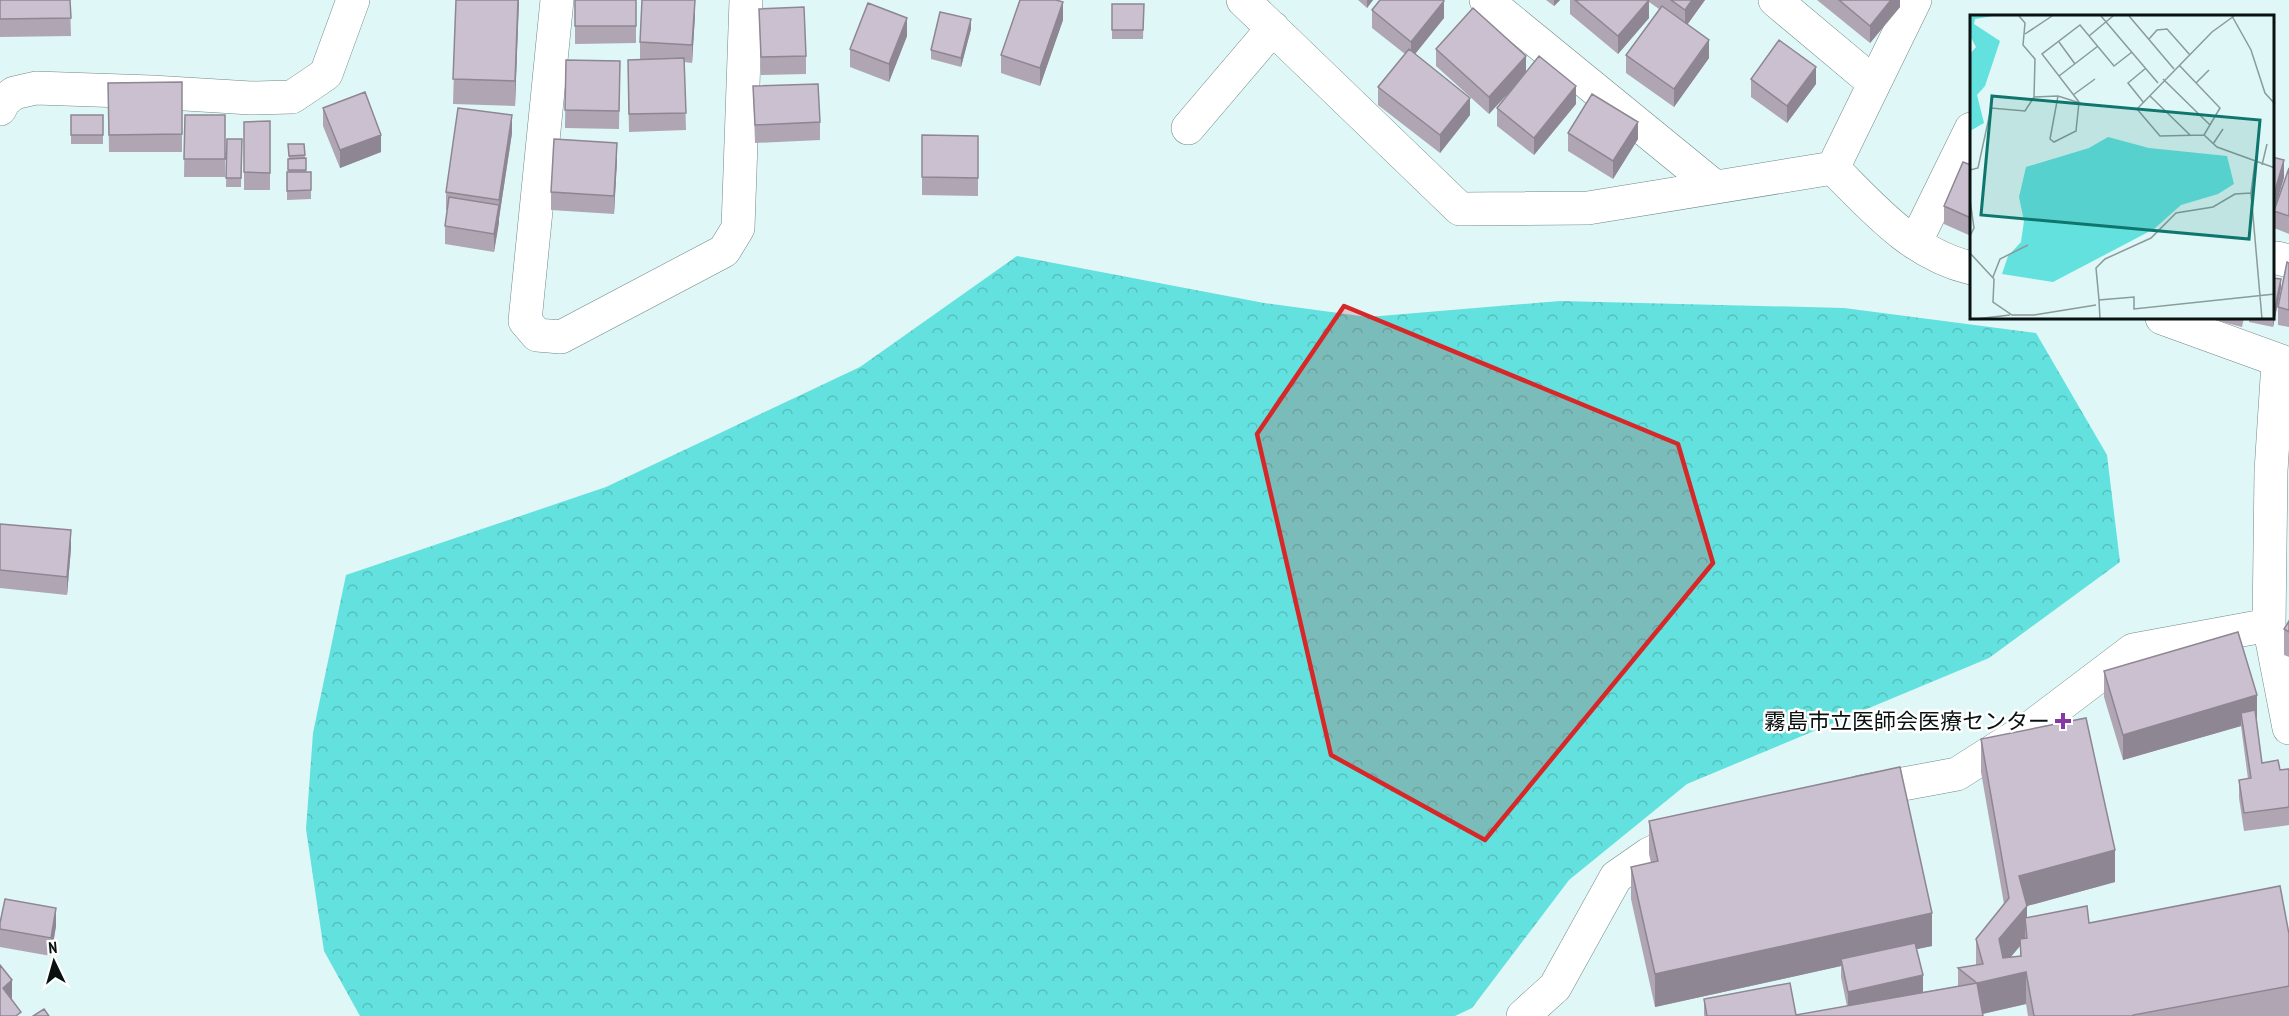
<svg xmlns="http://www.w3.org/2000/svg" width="2289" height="1016" font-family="'PT Sans Narrow','Noto Sans JP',sans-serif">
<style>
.forest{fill:url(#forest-crowns)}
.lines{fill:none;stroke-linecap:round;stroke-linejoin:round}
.minor-casing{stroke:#718887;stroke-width:34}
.minor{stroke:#fff;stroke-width:33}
.wall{fill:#afa5b3;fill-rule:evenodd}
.shaded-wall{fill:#8e8692}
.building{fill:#cbc0d0;stroke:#8e8692;stroke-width:1.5}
.marked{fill:#d62828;fill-opacity:0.2;stroke:#d62828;stroke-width:4.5;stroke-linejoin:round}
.poi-dot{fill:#8837a6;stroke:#fefffe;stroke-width:2}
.labels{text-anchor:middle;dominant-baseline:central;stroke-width:5;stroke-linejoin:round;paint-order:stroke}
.poi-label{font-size:22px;fill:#091111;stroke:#fefffe;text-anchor:end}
.inset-road{fill:none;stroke:#899b9a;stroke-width:1.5}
.view{fill:#0f766e;fill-opacity:0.15;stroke:#0f766e;stroke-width:3}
.inset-edge{fill:none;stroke:#091111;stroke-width:3}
</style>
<defs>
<pattern id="forest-crowns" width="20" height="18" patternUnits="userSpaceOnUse" patternTransform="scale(1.5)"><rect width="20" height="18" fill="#63e1de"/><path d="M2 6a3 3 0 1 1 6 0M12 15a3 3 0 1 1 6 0" fill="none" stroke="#55c0bd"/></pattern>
</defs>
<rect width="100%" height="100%" fill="#dff7f6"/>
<path class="forest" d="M 1017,256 L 1264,303 L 1368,317 L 1560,301 L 1844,308 L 2036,333 L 2107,455 L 2120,562 L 1989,658 L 1687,784 L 1569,880 L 1472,1008 L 1455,1016 L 360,1016 L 324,951 L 306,829 L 313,733 L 346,575 L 606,487 L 860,367 Z"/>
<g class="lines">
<g class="minor-casing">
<path id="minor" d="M 557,0 L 525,321 L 537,335 L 561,337 L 724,251 L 738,228 L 746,0
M 1243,0 L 1460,209 L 1588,208 L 1833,168 C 1874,209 1912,254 1971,268
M 1486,0 L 1715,187
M 1775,0 L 1874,83
M 0,109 L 4,101 L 14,93 L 36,88 L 152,92 L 251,98 L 292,97 L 326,74 L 353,0
M 1188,128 L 1273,28
M 1833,168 L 1915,0
M 1915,243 L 1971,129
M 2277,258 L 2289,261
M 2162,318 L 2289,364
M 2278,362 L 2271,471 L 2269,625 L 2289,728
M 1860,792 L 1957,774 L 2034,725 L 2133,650 L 2269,625
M 1523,1016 L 1555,987 L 1616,877 L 1649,854 L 1689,835"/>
</g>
<use href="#minor" class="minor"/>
</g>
<path class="wall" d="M 0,0 L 70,0 L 71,36 L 0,37 Z
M 456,0 L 519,0 L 515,106 L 453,104 Z
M 575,0 L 636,0 L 636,43 L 575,44 Z
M 1358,0 L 1373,0 L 1367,8 Z
M 1546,0 L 1560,0 L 1554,6 Z
M 1570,0 L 1705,0 L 1687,24 L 1709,58 L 1674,107 L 1626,73 L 1626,55 L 1659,9 L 1649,2 L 1649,18 L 1618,54 L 1570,14 Z
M 1817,0 L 1900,0 L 1900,7 L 1870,43 Z
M 1112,4 L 1144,4 L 1143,39 L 1112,39 Z
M 759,9 L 806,56 L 806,74 L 761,75 Z
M 1372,10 L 1444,18 L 1415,54 L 1470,115 L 1440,153 L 1378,105 L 1378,87 L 1405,54 L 1372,28 Z
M 695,15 L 692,63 L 684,62 L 686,130 L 629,132 L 628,78 L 640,60 L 640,42 Z
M 1063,20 L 1040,86 L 1001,73 L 1001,55 Z
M 971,29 L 961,67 L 931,59 L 931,50 Z
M 907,36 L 889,82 L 850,67 L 850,49 Z
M 1436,49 L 1526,73 L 1576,104 L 1534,155 L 1497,126 L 1497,108 L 1515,85 L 1489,114 L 1436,66 Z
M 566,60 L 620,61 L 619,129 L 565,128 Z
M 1751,79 L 1816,84 L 1787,123 L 1751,97 Z
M 182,82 L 182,152 L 109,152 L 108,83 Z
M 753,86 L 820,122 L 820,140 L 755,143 Z
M 323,108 L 381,152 L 340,168 L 323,126 Z
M 71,115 L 103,115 L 103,144 L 71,144 Z
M 185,115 L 225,115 L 225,177 L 184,177 Z
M 270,121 L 270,190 L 244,190 L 244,122 Z
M 512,133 L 494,252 L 445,244 L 445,226 L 448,210 L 446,210 L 446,192 Z
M 1568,133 L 1638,139 L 1613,179 L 1568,151 Z
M 922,135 L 978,136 L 978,196 L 922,195 Z
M 227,139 L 242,139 L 241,187 L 226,187 Z
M 288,144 L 304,144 L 306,172 L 311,172 L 311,199 L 287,200 L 287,172 L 288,172 L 288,159 L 289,159 Z
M 617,160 L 614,214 L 551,210 L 551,192 Z
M 1971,165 L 1971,236 L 1944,224 L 1944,206 Z
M 2289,168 L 2289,234 L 2274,228 L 2274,212 L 2272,218 L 2284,178 L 2276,206 Z
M 2289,263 L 2289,327 L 2278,325 L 2278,307 Z
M 2281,288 L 2273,327 L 2249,322 L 2249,318 L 2272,318 Z
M 2207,318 L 2244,318 L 2242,327 Z
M 0,524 L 71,548 L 67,595 L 0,588 Z
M 2289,621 L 2289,657 L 2284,655 L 2284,629 Z
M 2104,671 L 2257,721 L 2256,721 L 2262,763 L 2280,770 L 2289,769 L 2289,825 L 2244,831 L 2239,798 L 2239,780 L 2248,779 L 2241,726 L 2123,760 L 2104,697 Z
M 1981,739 L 2115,882 L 2027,906 L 2027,918 L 2089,923 L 2289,934 L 2289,1016 L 2028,1016 L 2026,1004 L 1983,1014 L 1983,1016 L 1704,1016 L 1704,999 L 1796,1015 L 1847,1006 L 1841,977 L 1841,966 L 1655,1007 L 1631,899 L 1631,867 L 1651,863 L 1649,854 L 1649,821 L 1932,946 L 1916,949 L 1923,992 L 1958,986 L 1958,968 L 1976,965 L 1976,939 L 2004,904 L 1981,772 ZM 2020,946 L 2020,956 L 2010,958 Z
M 0,923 L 56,926 L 51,956 L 0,947 Z"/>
<path class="shaded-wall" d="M 518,0 L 519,0 L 515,106 L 515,81 Z
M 695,0 L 695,15 L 692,63 L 692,45 Z
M 1367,0 L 1373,0 L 1367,8 Z
M 1554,0 L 1560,0 L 1554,6 Z
M 1649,0 L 1649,18 L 1618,54 L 1618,36 Z
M 1692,0 L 1705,0 L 1685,28 L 1685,10 Z
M 1891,0 L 1900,0 L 1900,7 L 1870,43 L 1870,26 Z
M 1444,1 L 1444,18 L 1411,59 L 1411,42 Z
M 1063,2 L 1063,20 L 1040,86 L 1040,68 Z
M 907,18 L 907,36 L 889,82 L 889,64 Z
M 971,19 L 971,29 L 961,67 L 961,58 Z
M 1709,40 L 1709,58 L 1674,107 L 1674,89 Z
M 1526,56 L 1526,74 L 1489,114 L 1489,97 Z
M 1816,67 L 1816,84 L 1787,123 L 1787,106 Z
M 1576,86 L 1576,104 L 1534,155 L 1534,138 Z
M 1470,98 L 1470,115 L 1440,153 L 1440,135 Z
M 512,115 L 512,133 L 499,218 L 499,200 Z
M 1638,122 L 1638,139 L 1613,179 L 1613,161 Z
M 381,135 L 381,152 L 340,168 L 340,150 Z
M 617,143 L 617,160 L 614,214 L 614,196 Z
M 2284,160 L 2284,178 L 2272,218 L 2272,201 Z
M 499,205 L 499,223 L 494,252 L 494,234 Z
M 2281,279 L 2281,288 L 2273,327 L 2273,318 Z
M 71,530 L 71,548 L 67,595 L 67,577 Z
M 2257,695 L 2257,721 L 2243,725 L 2241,713 L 2241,726 L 2123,760 L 2123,735 Z
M 2115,850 L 2115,882 L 2027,906 L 2027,935 L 2025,918 L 2025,940 L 1999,971 L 1999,939 L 2019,876 Z
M 56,908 L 56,926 L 51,956 L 51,938 Z
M 1932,913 L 1932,946 L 1842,965 L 1841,959 L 1841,966 L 1655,1007 L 1655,974 Z
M 2026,972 L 2026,1004 L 1977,1015 L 1977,983 Z
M 1923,975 L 1923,993 L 1848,1010 L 1848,992 Z
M 12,980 L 12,998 L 3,1005 L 3,988 Z"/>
<path class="building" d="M 0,0 L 70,0 L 71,18 L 0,19 Z
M 456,0 L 518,0 L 515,81 L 453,79 Z
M 575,0 L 636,0 L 636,26 L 575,26 Z
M 642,0 L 695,0 L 692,45 L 640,42 Z
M 1020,0 L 1056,0 L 1063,2 L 1040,68 L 1001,55 Z
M 1380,0 L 1443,0 L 1444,1 L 1411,42 L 1372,10 Z
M 1575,0 L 1649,0 L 1618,36 Z
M 1671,0 L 1692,0 L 1685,10 Z
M 1839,0 L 1891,0 L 1870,26 Z
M 868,3 L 907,18 L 889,64 L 850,49 Z
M 1112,4 L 1144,4 L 1143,30 L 1112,30 Z
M 1662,6 L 1709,40 L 1674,89 L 1626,55 Z
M 804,7 L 806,56 L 761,57 L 759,9 Z
M 1473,8 L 1526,56 L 1489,97 L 1436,49 Z
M 940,12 L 971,19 L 961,58 L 931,50 Z
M 1779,40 L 1816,67 L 1787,106 L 1751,79 Z
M 1409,49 L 1470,98 L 1440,135 L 1378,87 Z
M 1539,56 L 1576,86 L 1534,138 L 1497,108 Z
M 684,58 L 686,113 L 629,114 L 628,60 Z
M 566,60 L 620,61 L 619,111 L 565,110 Z
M 182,82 L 182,134 L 109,135 L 108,83 Z
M 818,84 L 820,122 L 755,125 L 753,86 Z
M 365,92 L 381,135 L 340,150 L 323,108 Z
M 1592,94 L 1638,122 L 1613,161 L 1568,133 Z
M 458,108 L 512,115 L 499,200 L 446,192 Z
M 71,115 L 103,115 L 103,135 L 71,135 Z
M 185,115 L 225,115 L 225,159 L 184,159 Z
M 270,121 L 270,173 L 244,172 L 244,122 Z
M 922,135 L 978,136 L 978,178 L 922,177 Z
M 227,139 L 242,139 L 241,178 L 226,178 Z
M 554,139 L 617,143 L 614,196 L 551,192 Z
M 288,144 L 304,144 L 305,155 L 289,156 Z
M 2272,157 L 2284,160 L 2272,201 Z
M 306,158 L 306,170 L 288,170 L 288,159 Z
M 1963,162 L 1971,165 L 1971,218 L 1944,206 Z
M 2289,168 L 2289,216 L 2274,211 Z
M 287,172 L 311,172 L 311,190 L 287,191 Z
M 449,197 L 499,205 L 494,234 L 445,226 Z
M 2287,262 L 2289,263 L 2289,310 L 2278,307 Z
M 2272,278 L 2281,279 L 2273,318 L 2272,318 Z
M 0,524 L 71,530 L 67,577 L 0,570 Z
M 2289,621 L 2289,632 L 2284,629 Z
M 2238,632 L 2257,695 L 2123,735 L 2104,671 Z
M 2255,710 L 2262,763 L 2278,760 L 2280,770 L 2289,769 L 2289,807 L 2244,813 L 2239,780 L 2251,778 L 2241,713 Z
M 2086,718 L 2115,850 L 2019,876 L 2027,906 L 1999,939 L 2003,958 L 2021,956 L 2020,939 L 2027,938 L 2025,918 L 2087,906 L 2089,923 L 2280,886 L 2289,934 L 2289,986 L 2133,1015 L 2133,1016 L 2034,1016 L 2026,972 L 1977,983 L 1983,1016 L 1707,1016 L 1704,999 L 1790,983 L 1796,1015 L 1977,983 L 1958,968 L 1983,964 L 1976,939 L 2009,898 L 1981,739 Z
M 1900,767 L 1932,913 L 1655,974 L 1631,867 L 1658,861 L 1649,821 Z
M 5,899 L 56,908 L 51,938 L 0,929 L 0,923 Z
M 1915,943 L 1923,975 L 1848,992 L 1841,959 Z
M 0,965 L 12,980 L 3,988 L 21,1012 L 16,1016 L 0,1016 Z
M 44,1009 L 49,1016 L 33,1016 Z"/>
<path class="marked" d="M 1344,306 L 1678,444 L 1713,563 L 1485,840 L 1331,755 L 1257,434 Z"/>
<path class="poi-dot" d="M2060 712h6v6h6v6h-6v6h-6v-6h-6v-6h6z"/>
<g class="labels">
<g class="poi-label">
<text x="2050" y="721">霧島市立医師会医療センター</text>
</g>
</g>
<g transform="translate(1970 15)">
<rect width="304" height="304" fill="#dff7f6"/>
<path d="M 0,1 L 23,1 L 5,4 L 4,9 L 30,26 L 15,71 L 7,80 L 14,108 L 0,116 L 0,39 L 6,32 L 0,21 ZM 138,122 L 179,133 L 257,141 L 264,169 L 248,179 L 211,190 L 184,214 L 83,267 L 32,259 L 38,241 L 51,227 L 54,206 L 49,182 L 56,152 L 119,133 Z" fill="#63e1de"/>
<path class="inset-road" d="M 131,1 L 188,68M 159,1 L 204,54M 262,1 L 281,35 L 295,78 L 305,89M 55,19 L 82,1M 119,21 L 143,1M 179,24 L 187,15 L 197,14 L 220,40M 89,27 L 105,49M 209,50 L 250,93 L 234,120M 89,61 L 128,31M 193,64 L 240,110M 226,68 L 239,55M 103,80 L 125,64M 88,81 L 80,124 L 84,127 L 106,116 L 109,87 L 72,39 L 110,10 L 144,51 L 162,37M 180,81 L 220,120M 64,82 L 88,81 L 113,89 L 167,94 L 242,17 L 264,1M 174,88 L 158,68 L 176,53M 167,94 L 190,121 L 234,120 L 247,132 L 305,153M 243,129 L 253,114M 285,147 L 281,178 L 292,304M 292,150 L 297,129M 0,155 L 8,153 L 21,93 L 55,96 L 64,82 L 65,44 L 53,30 L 55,8 L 49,1M 0,185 L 4,213 L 0,221M 0,238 L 24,264 L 23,287 L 42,300 L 64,300 L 126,290M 23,262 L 30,244 L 58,230M 129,285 L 126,253 L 135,244 L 181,223 L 206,198 L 243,192 L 265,179 L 281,178M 5,304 L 40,300M 130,304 L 129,285 L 164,282 L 164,294 L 305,279"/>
<path class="view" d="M 22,81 L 290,105 L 279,224 L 11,200 Z"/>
<rect width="304" height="304" class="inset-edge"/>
</g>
<g transform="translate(54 962) rotate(355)" stroke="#fefffe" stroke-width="4.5" paint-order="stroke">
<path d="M0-4.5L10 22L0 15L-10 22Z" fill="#091111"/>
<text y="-9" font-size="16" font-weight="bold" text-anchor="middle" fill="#091111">N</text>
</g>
</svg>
